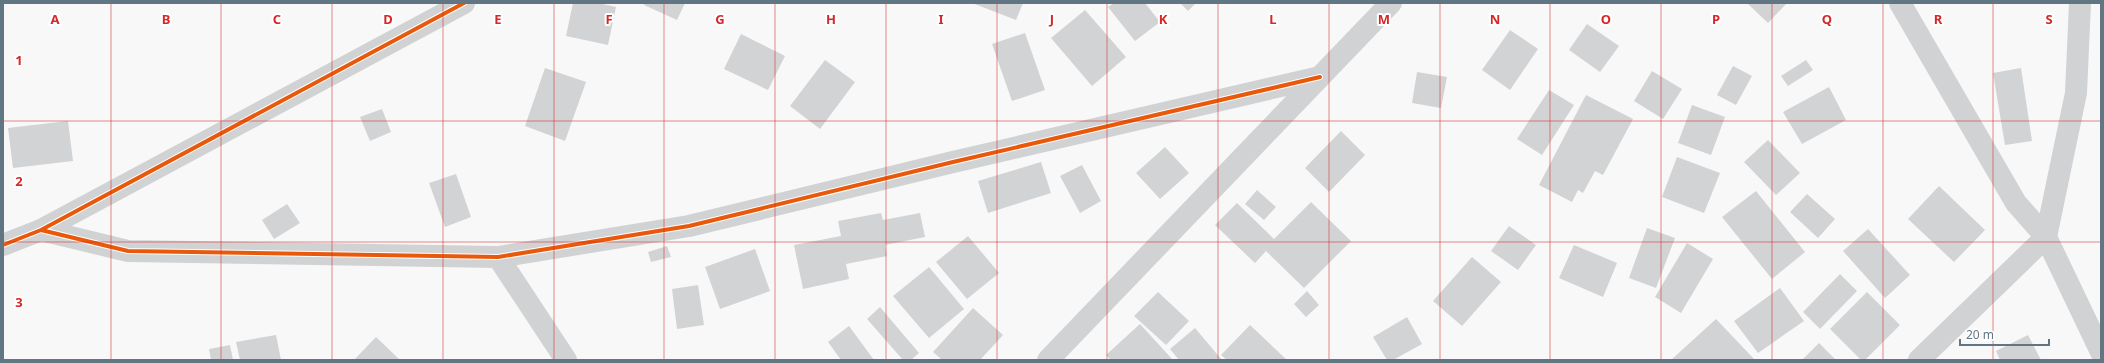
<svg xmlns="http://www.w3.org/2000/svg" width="2104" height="363" font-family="'Noto Sans',sans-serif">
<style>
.building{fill:#d2d3d4}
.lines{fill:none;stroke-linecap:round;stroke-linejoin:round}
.minor{stroke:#d0d2d3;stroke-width:22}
.tertiary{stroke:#d0d2d3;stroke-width:22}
.cycleway-casing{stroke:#fff;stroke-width:6}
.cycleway{stroke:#e8590c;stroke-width:4}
.grid{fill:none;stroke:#d62828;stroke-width:1;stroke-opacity:0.55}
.grid-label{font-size:13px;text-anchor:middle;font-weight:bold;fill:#d62828;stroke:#fff;stroke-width:4;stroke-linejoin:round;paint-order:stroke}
</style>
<rect width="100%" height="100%" fill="#f8f8f8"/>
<path class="building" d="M 573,3 L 598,3 L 616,7 L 608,45 L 566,36 Z
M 645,3 L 685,3 L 677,20 L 644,5 Z
M 972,3 L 1023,3 L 1016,20 Z
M 1114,3 L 1145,3 L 1160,22 L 1135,41 L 1108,7 Z
M 1180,3 L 1196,3 L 1188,11 Z
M 1747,3 L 1787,3 L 1768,23 Z
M 1085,10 L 1126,57 L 1092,86 L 1051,38 Z
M 1587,24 L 1619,46 L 1600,72 L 1569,50 Z
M 1510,30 L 1538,49 L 1510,90 L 1482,70 Z
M 1025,33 L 1045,90 L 1012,101 L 992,44 Z
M 741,34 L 785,56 L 768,90 L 724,69 Z
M 825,60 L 855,82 L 820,129 L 790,106 Z
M 1806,60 L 1813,70 L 1788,86 L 1781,76 Z
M 1733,66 L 1752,76 L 1736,105 L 1717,95 Z
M 545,68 L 586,82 L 565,141 L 525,126 Z
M 2021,68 L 2032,141 L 2005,145 L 1993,73 Z
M 1652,71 L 1682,89 L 1663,119 L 1634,101 Z
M 1417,72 L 1447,77 L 1441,108 L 1412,103 Z
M 1829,87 L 1846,120 L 1802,144 L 1783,112 Z
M 1549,90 L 1574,105 L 1542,155 L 1517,139 Z
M 1586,95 L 1633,119 L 1603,175 L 1595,171 L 1583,193 L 1578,190 L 1572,202 L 1539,185 Z
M 1692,105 L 1725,117 L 1711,155 L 1678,143 Z
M 382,109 L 391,132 L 370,141 L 360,117 Z
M 68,121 L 73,161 L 13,168 L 8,128 Z
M 1341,131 L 1365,155 L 1329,192 L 1305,168 Z
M 1768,140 L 1800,173 L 1776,195 L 1744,162 Z
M 1165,147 L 1189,173 L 1160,199 L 1136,173 Z
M 1677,157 L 1720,173 L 1704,213 L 1662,197 Z
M 1041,162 L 1051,193 L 988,213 L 978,181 Z
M 1082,165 L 1101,201 L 1080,213 L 1060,176 Z
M 456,174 L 471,217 L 445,227 L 429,183 Z
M 1939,186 L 1985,230 L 1954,262 L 1908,219 Z
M 1257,190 L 1276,207 L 1264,220 L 1245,204 Z
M 1756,191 L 1805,252 L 1772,279 L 1722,217 Z
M 1807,194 L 1835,219 L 1818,238 L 1790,212 Z
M 1311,202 L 1351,241 L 1304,288 L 1266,251 L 1255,263 L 1215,225 L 1237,203 L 1274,239 Z
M 287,204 L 300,223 L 274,239 L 262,220 Z
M 881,213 L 883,220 L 920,213 L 925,237 L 885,245 L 887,256 L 846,264 L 849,279 L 803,289 L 794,245 L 841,236 L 838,221 Z
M 1509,226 L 1536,245 L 1518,270 L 1491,251 Z
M 1647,228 L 1675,238 L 1656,288 L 1629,278 Z
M 1868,229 L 1910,275 L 1885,298 L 1843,251 Z
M 968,236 L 999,273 L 967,299 L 936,262 Z
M 1687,243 L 1713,259 L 1681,313 L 1655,297 Z
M 1574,245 L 1617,263 L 1603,297 L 1559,278 Z
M 667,246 L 671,257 L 651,262 L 648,252 Z
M 755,249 L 770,291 L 720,309 L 705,267 Z
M 1472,257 L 1501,282 L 1462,326 L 1433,301 Z
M 929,267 L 964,309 L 929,338 L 893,296 Z
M 1840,274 L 1857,291 L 1820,329 L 1803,312 Z
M 698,285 L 704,325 L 677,329 L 672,289 Z
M 1780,288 L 1804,321 L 1758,353 L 1734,321 Z
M 1307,291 L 1319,305 L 1306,317 L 1294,304 Z
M 1158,292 L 1189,321 L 1166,345 L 1134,316 Z
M 1867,292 L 1900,325 L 1865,360 L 1861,360 L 1830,329 Z
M 880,307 L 919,353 L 911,360 L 903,360 L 867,319 Z
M 973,308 L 1003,335 L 980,360 L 942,360 L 933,352 Z
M 1407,317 L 1422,344 L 1393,360 L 1387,360 L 1373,337 Z
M 1716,319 L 1755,360 L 1671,360 Z
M 1140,324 L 1173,360 L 1111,360 L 1106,355 Z
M 1250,325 L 1287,360 L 1227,360 L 1221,355 Z
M 849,326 L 874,360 L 841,360 L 828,342 Z
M 1195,328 L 1222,360 L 1179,360 L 1170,349 Z
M 276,335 L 281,360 L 240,360 L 236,342 Z
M 2028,335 L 2041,360 L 2000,360 L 1996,351 Z
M 376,337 L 400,360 L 354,360 Z
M 1819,343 L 1836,360 L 1802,360 Z
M 230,345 L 233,360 L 211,360 L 209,349 Z"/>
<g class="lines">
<path class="minor" d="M 1900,3 L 2016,203 L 2046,237 L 2101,352
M 41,230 L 128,251 L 498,257 L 689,226 L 953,162 L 1320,77
M 498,257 L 566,360
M 1048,360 L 1391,3
M 1919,360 L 2046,237 L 2076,93 L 2080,3"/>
<path class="tertiary" d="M 3,245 L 41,230 L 464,3"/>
<g class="cycleway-casing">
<path id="cycleway" d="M 41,230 L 128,251 L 498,257 L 689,226 L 953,162 L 1320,77
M 3,245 L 41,230 L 464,3"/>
</g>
<use href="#cycleway" class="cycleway"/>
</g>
<path class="grid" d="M 111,3 L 111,360M 221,3 L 221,360M 332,3 L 332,360M 443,3 L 443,360M 554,3 L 554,360M 664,3 L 664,360M 775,3 L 775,360M 886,3 L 886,360M 997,3 L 997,360M 1107,3 L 1107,360M 1218,3 L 1218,360M 1329,3 L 1329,360M 1440,3 L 1440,360M 1550,3 L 1550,360M 1661,3 L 1661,360M 1772,3 L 1772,360M 1883,3 L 1883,360M 1993,3 L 1993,360M 3,121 L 2101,121M 3,242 L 2101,242"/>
<g class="grid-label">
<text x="55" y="24">A</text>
<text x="166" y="24">B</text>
<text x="277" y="24">C</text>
<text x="388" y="24">D</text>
<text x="498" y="24">E</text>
<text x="609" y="24">F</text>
<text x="720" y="24">G</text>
<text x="831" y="24">H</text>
<text x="941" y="24">I</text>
<text x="1052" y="24">J</text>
<text x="1163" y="24">K</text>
<text x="1273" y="24">L</text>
<text x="1384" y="24">M</text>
<text x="1495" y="24">N</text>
<text x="1606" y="24">O</text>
<text x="1716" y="24">P</text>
<text x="1827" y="24">Q</text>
<text x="1938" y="24">R</text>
<text x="2049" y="24">S</text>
<text x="19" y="65">1</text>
<text x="19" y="186">2</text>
<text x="19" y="307">3</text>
</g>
<rect width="2104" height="363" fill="none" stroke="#627583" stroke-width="8"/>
<path d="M1960 339v6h89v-6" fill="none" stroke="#627583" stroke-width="2"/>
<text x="1966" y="339" font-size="12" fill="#627583" stroke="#ffffff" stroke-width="3" paint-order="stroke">20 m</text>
</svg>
